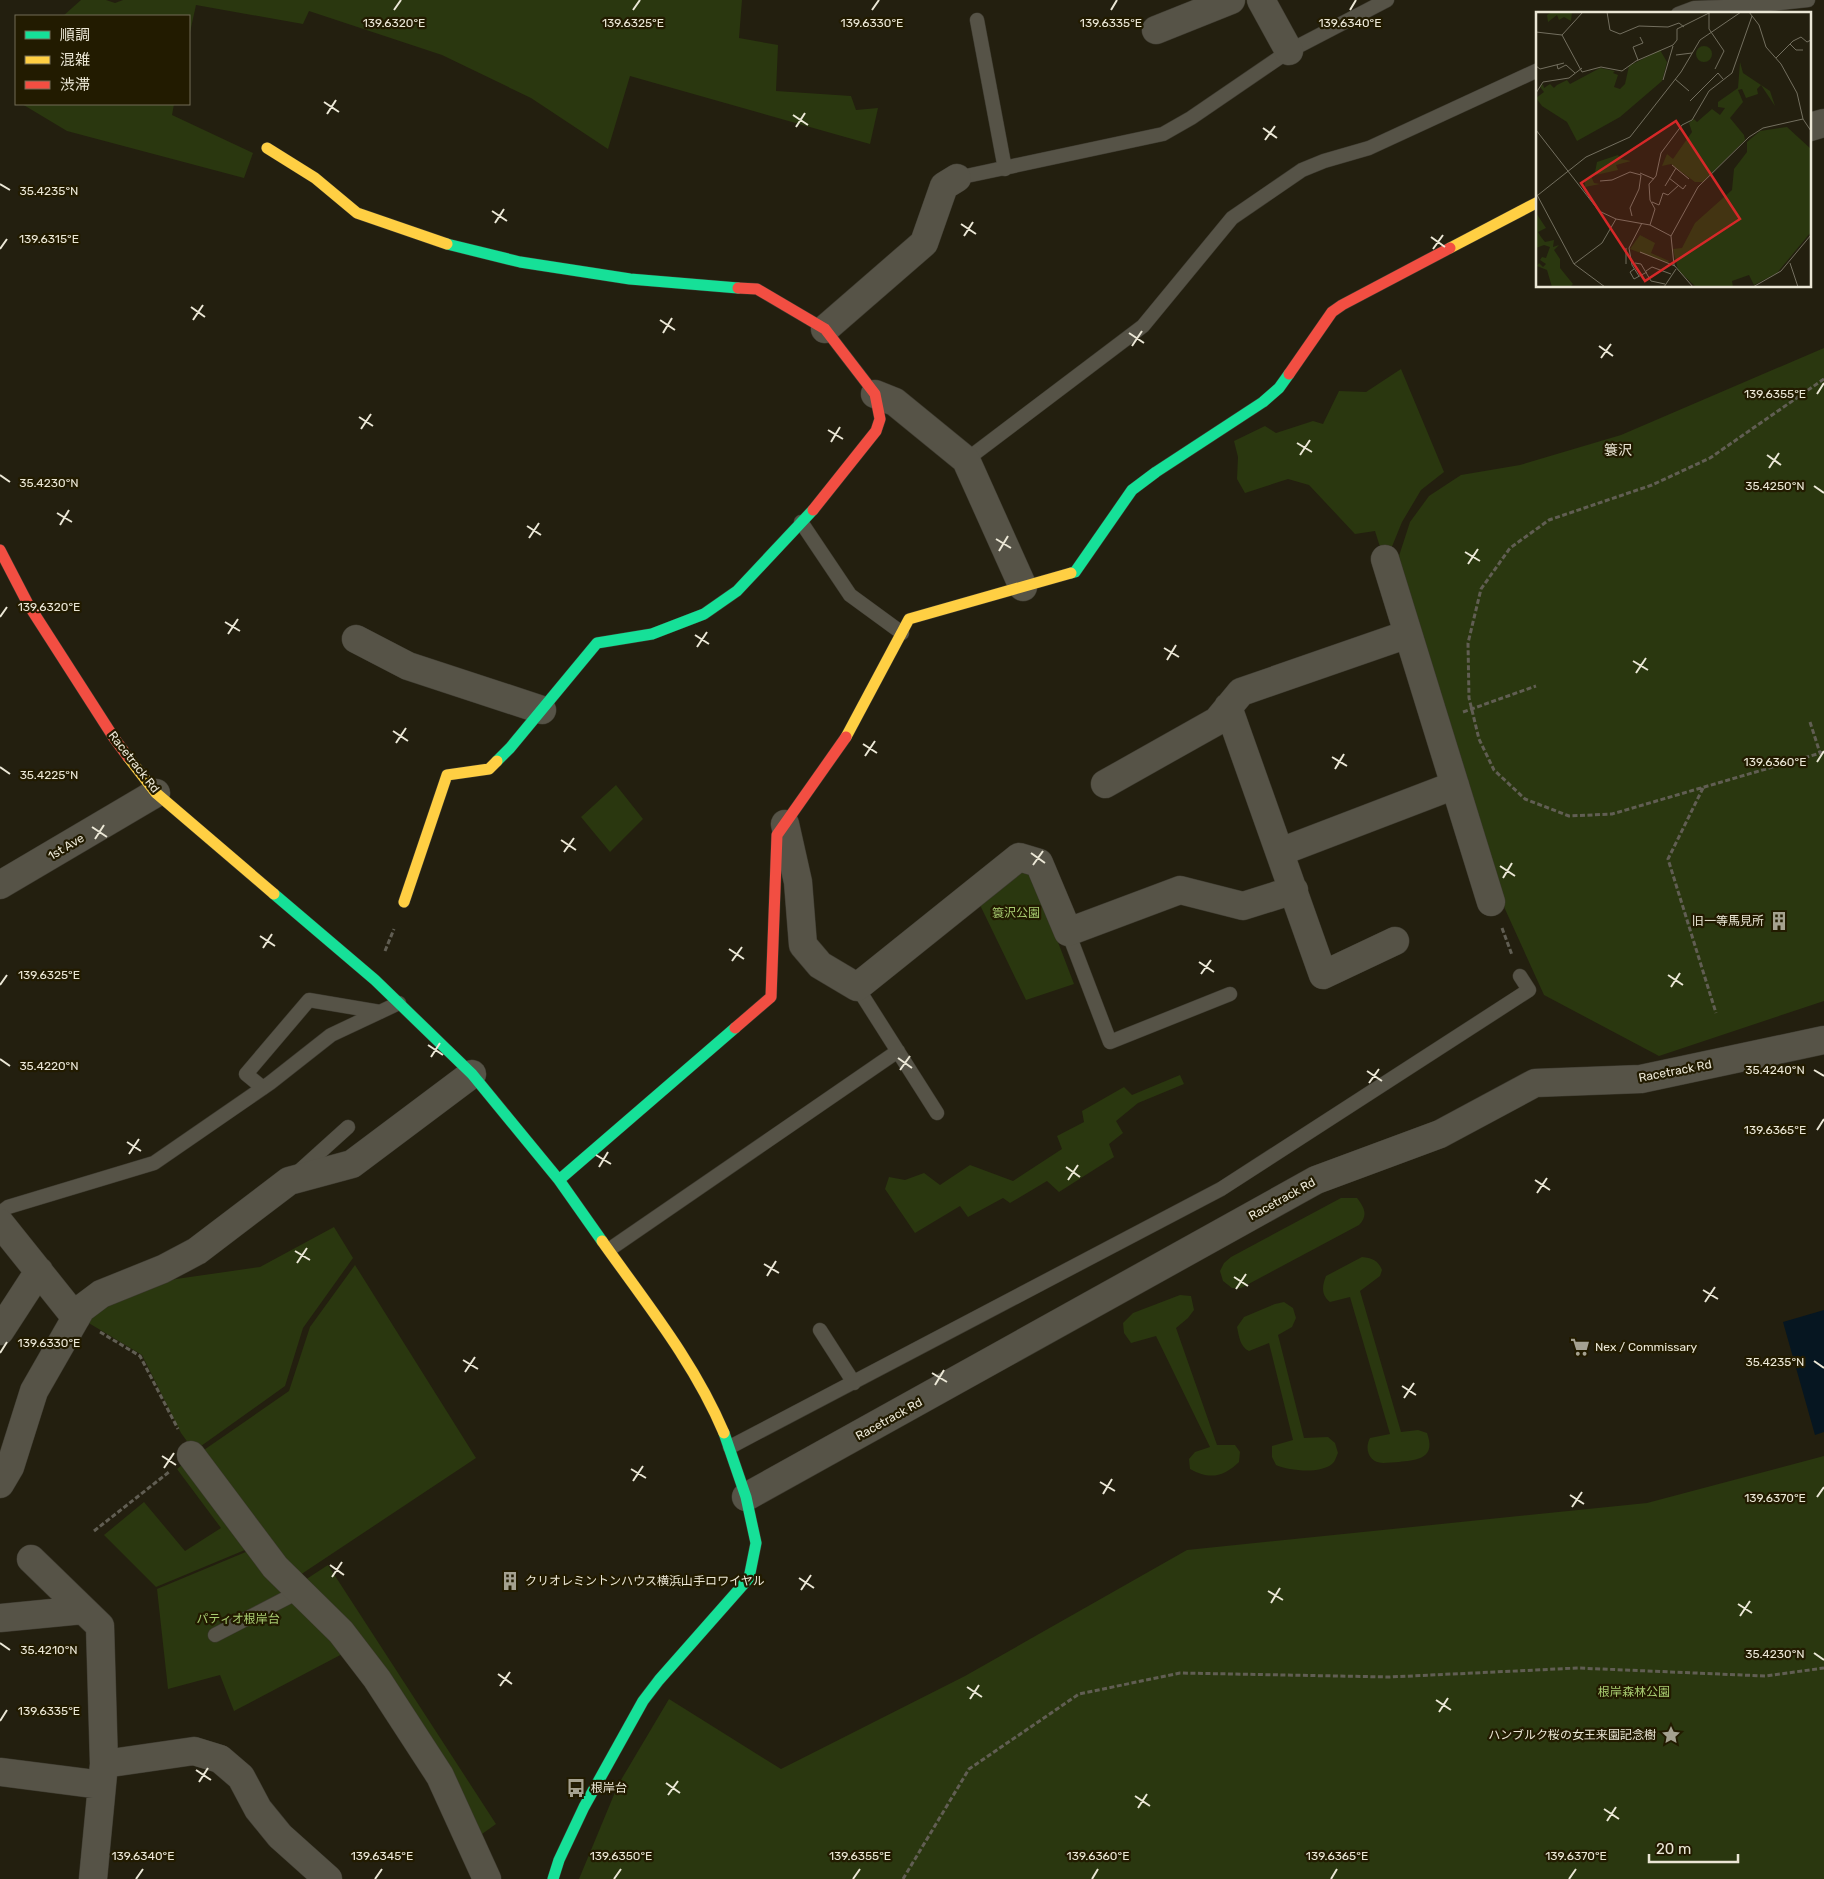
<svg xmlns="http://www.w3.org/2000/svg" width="1824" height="1879" font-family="Rubik,'Noto Sans JP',sans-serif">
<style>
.green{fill:#2a370f}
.water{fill:#061621}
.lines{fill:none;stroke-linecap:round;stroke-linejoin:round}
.lane-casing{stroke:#3d3a2f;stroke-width:15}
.street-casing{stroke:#3d3a2f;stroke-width:29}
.fast-casing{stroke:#3d3a2f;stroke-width:12}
.slow-casing{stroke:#3d3a2f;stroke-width:12}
.jam-casing{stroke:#3d3a2f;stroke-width:12}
.path{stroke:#615e53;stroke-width:3;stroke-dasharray:5 2.5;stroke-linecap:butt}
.lane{stroke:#565347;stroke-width:14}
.street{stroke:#565347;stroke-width:28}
.fast{stroke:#16e098;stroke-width:11}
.slow{stroke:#ffcf43;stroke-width:11}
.jam{stroke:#f24e42;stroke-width:11}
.ticks{fill:none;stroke:#ebe7d6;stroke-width:2}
.labels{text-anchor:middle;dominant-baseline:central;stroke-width:4.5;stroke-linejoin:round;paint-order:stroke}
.street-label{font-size:12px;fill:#ebe7d6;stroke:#221b00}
.park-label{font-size:12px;fill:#a9cd71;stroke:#221b00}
.poi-label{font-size:12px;fill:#ebe7d6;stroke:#221b00;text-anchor:start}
.neighbourhood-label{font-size:14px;fill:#ebe7d6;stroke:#221b00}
.inset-road{fill:none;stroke:#736f5f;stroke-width:1}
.view{fill:#d62828;fill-opacity:0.15;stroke:#d62828;stroke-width:2.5}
.inset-edge{fill:none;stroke:#ebe7d6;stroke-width:2.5}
.ticks-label{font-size:12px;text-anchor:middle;fill:#ebe7d6;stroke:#221b00;stroke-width:4.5;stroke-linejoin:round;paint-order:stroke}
</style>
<rect width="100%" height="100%" fill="#231f0f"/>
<path class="green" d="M 81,0 L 106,0 L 115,3 L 123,0 L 742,0 L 739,38 L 778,45 L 776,91 L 851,96 L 856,110 L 878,108 L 870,144 L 630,76 L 608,149 L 531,98 L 442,55 L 309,11 L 303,24 L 196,5 L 189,37 L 189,16 L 63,16 Z
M 22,104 L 174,104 L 172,115 L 253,153 L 244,178 L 67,131 Z
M 1824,348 L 1824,1001 L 1659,1056 L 1544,995 L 1495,887 L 1399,556 L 1410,522 L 1429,496 L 1461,475 L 1520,465 L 1621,435 Z
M 1401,369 L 1444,472 L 1421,490 L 1402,522 L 1391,549 L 1380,547 L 1375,531 L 1355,534 L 1309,485 L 1288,479 L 1245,493 L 1237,479 L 1238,457 L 1234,441 L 1265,426 L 1276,433 L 1313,421 L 1323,424 L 1339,391 L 1366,392 Z
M 616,785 L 643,819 L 610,852 L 581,817 Z
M 1021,868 L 1032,874 L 1074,984 L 1026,1000 L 980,905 Z
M 1180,1075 L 1184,1084 L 1138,1103 L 1116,1121 L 1123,1133 L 1109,1144 L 1114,1157 L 1059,1192 L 1047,1181 L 1010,1203 L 1003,1198 L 968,1217 L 960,1206 L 915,1233 L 885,1189 L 889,1177 L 905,1180 L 924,1173 L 940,1185 L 970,1165 L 1013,1181 L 1062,1149 L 1057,1136 L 1084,1122 L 1082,1111 L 1124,1087 L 1132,1095 Z
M 1341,1198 L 1357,1198 C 1365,1208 1368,1216 1359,1225 L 1241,1288 L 1232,1288 L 1223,1281 L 1220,1271 L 1224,1263 L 1231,1257 Z
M 334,1227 L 353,1258 L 303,1328 L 285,1386 L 194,1451 L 181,1433 L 142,1355 L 82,1319 L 145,1289 L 176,1279 L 260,1267 Z
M 1362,1257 C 1372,1258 1378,1260 1382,1270 L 1380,1276 L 1360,1291 L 1401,1432 L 1418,1430 L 1427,1433 C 1436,1458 1419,1460 1399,1462 C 1394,1462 1388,1463 1383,1463 C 1369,1463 1364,1449 1370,1438 L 1390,1434 L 1350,1297 L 1330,1302 C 1321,1295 1322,1286 1326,1276 Z
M 355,1265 L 476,1458 L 300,1575 L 281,1561 L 201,1452 L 289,1391 L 310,1327 Z
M 1180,1295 L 1191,1296 L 1194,1310 L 1188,1318 L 1176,1328 L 1217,1445 L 1235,1445 L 1240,1452 L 1239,1462 C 1223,1477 1210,1480 1190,1469 L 1189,1459 L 1195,1452 L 1210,1447 L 1156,1336 L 1131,1343 L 1124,1333 L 1123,1323 L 1133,1313 Z
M 1284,1302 L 1293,1308 L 1296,1318 L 1292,1327 L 1278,1335 L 1304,1438 L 1328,1437 L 1335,1443 L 1338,1453 C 1336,1457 1335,1462 1332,1464 C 1320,1474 1290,1471 1276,1465 L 1272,1457 L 1272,1446 L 1293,1440 L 1269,1343 L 1249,1351 C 1240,1347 1239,1336 1237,1327 L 1244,1317 L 1275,1304 Z
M 1824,1456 L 1824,1879 L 579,1879 L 618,1785 L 669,1699 L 781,1769 L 965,1676 L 1187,1550 L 1647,1503 Z
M 190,1458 L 252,1547 L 156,1587 L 104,1535 L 144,1502 L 185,1551 L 221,1528 L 177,1469 Z
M 253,1549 L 346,1652 L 234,1711 L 220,1675 L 168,1689 L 157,1589 Z
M 328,1565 L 496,1824 L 475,1839 L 305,1580 Z"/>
<path class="water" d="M 1824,1310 L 1824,1432 L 1815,1435 L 1783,1322 Z"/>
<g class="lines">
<g class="lane-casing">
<path id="lane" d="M 1678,14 L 1694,8 L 1752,6 L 1808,0
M 977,20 L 1005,169
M 957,178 L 1163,134 L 1191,118 L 1289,51 L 1387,0
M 966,460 L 1143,326 L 1232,218 L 1302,170 L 1324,161 L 1369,148 L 1538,70
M 801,522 L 850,595 L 902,633
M 1068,932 L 1110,1042 L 1230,994
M 857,987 L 937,1113
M 263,1088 L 246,1074 L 309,1000 L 380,1012
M 297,1173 L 348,1127
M 0,1213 L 8,1207 L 154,1163 L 270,1083 L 331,1035 L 399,1003
M 610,1249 L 898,1051
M 820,1330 L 854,1383
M 730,1447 L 1221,1189 L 1529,990 L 1520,976
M 215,1635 L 300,1591"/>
</g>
<g class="street-casing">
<path id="street" d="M 1261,0 L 1289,51
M 1156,30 L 1231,0
M 1810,127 L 1824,123
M 825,329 L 924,243 L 944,186 L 957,178
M 875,394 L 895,402 L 966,460 L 1023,587
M 1385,559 L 1491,902
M 356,639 L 408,666 L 542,710
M 1228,707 L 1323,975 L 1395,941
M 1105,784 L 1217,721 L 1241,692 L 1408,634
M 785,824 L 798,882 L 803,945 L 820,965 L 857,987 L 1019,857 L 1039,863 L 1068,932 L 1180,890 L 1243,906 L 1294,890
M 1280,852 L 1455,785
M 0,885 L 156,793
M 0,1223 L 76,1318
M 0,1331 L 39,1271
M 191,1455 L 275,1567 L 341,1632 L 377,1679 L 440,1776 L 487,1879
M 0,1484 L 10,1467 L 34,1391 L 81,1309 L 101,1294 L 163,1269 L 197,1251 L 289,1181 L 352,1164 L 472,1074
M 746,1497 L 1316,1180 L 1440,1134 L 1535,1083 L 1641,1079 L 1824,1040
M 31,1559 L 100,1626 L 104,1764 L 93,1879
M 0,1618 L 83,1610
M 104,1764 L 194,1751 L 220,1759 L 241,1777 L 258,1809 L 280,1836 L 328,1879
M 0,1772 L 102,1785"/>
</g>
<g class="fast-casing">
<path id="fast" d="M 447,244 L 520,262 L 630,279 L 738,288
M 1071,573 L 1075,572 L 1132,490 L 1156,472 L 1263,402 L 1279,388 L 1289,374
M 497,761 L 510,748 L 597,643 L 652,634 L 704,614 L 737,591 L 813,510
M 274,894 L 375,980 L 472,1074 L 559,1180 L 602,1241
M 559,1180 L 735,1028
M 553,1879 L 559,1860 L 584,1807 L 643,1701 L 659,1680 L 749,1578 L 756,1543 L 746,1497 L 724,1433"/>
</g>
<g class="slow-casing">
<path id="slow" d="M 267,148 L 315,178 L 357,213 L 447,244
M 1450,248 L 1538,202
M 846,737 L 909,619 L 1071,573
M 128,757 L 156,793 L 274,894
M 404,902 L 447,775 L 489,769 L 497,761
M 602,1241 C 646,1303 694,1362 724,1433"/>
</g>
<g class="jam-casing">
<path id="jam" d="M 738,288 L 757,289 L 825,329 L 875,394 L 880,419 L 876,431 L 813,510
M 1289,374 L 1332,312 L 1342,305 L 1450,248
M 0,550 L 28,604 L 114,738 L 128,757
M 735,1028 L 771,997 L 777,835 L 846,737"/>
</g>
<path class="path" d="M 1824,379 L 1710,458 L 1652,485 L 1549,520 L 1510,548 L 1481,589 L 1468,643 L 1469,698 L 1479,739 L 1494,770 L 1525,799 L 1569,816 L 1612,814 L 1824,752
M 1463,712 L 1536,686
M 1810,722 L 1820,753
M 1703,788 L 1668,859 L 1716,1013
M 1502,928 L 1512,955
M 385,951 L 394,929
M 100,1332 L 140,1356 L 178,1429
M 94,1531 L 169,1472
M 903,1879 L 969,1769 L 1079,1694 L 1180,1673 L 1390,1677 L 1578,1668 L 1765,1676 L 1824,1668"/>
<use href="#lane" class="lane"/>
<use href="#street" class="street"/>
<use href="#fast" class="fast"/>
<use href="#slow" class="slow"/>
<use href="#jam" class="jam"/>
</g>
<path class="ticks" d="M 394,10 L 401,0M 633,10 L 640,0M 872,10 L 879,0M 1111,10 L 1117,0M 1350,10 L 1356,0M 324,102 L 339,112M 327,114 L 336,100M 793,115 L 808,125M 796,127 L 805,113M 1263,128 L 1277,138M 1265,140 L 1275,126M 0,184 L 10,190M 492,211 L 507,221M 495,223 L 504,209M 961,224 L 976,234M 964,236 L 973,222M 1431,237 L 1445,247M 0,249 L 7,239M 1433,249 L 1443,235M 191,307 L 205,317M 193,320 L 203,305M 660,320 L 675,330M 663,333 L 672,318M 1129,333 L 1144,343M 1132,346 L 1142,331M 1599,346 L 1613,356M 1601,358 L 1611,344M 1817,394 L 1824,383M 359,417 L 373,426M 361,429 L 371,414M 828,430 L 843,439M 831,442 L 840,427M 1297,443 L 1312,452M 1300,455 L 1310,440M 1767,455 L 1781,465M 1769,468 L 1779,453M 0,475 L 10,482M 1814,486 L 1824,493M 57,513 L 72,522M 60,525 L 69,510M 527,526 L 541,535M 529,538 L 539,523M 996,539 L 1011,548M 999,551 L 1008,536M 1465,552 L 1480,561M 1468,564 L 1478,549M 0,617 L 7,607M 225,622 L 240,631M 228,634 L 238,619M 695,635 L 709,644M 697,647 L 707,632M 1164,648 L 1179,657M 1167,660 L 1176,645M 1633,661 L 1648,670M 1636,673 L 1646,658M 393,731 L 408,741M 396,743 L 406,728M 863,744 L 877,753M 865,756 L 875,741M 1332,757 L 1347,766M 1817,762 L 1824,751M 0,767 L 10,774M 1335,769 L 1344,754M 92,827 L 107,837M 95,839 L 104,825M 561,840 L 576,850M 564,852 L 574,838M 1031,853 L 1045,863M 1033,865 L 1043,851M 1500,866 L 1515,876M 1503,878 L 1512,863M 260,936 L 275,946M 263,948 L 272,934M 729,949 L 744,959M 732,961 L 742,947M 1199,962 L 1214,972M 1201,974 L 1211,960M 1668,975 L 1683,985M 0,985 L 7,975M 1671,987 L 1680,973M 428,1045 L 443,1055M 431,1057 L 440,1043M 898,1058 L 912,1068M 0,1059 L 10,1066M 900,1070 L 910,1056M 1814,1070 L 1824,1076M 1367,1071 L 1382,1081M 1369,1083 L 1379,1069M 1817,1130 L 1824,1119M 127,1142 L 141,1151M 129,1154 L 139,1139M 596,1155 L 611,1164M 599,1167 L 608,1152M 1066,1167 L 1080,1177M 1068,1180 L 1078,1165M 1535,1180 L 1550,1190M 1537,1193 L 1547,1178M 295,1251 L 310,1260M 297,1263 L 307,1248M 764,1264 L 779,1273M 767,1276 L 776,1261M 1234,1277 L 1248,1286M 1236,1289 L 1246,1274M 1703,1290 L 1718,1299M 1705,1302 L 1715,1287M 0,1353 L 7,1342M 463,1360 L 478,1369M 1814,1361 L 1824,1368M 465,1372 L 475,1357M 932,1373 L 947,1382M 935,1385 L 944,1370M 1402,1386 L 1416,1395M 1404,1398 L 1414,1383M 162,1456 L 176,1465M 164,1468 L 174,1453M 631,1469 L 646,1478M 633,1481 L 643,1466M 1100,1482 L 1115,1491M 1103,1494 L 1112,1479M 1570,1495 L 1584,1504M 1817,1497 L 1824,1487M 1572,1507 L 1582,1492M 330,1565 L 344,1575M 332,1577 L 342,1562M 799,1578 L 814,1588M 801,1590 L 811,1575M 1268,1591 L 1283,1600M 1271,1603 L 1280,1588M 1738,1604 L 1752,1613M 1740,1616 L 1750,1601M 0,1643 L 10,1650M 1814,1653 L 1824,1660M 498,1674 L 512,1684M 500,1686 L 510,1672M 967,1687 L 982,1697M 970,1699 L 979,1685M 1436,1700 L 1451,1710M 1439,1712 L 1448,1698M 0,1721 L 7,1710M 196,1770 L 211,1780M 199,1782 L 208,1768M 666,1783 L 680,1793M 668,1795 L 678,1781M 1135,1796 L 1150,1806M 1138,1808 L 1147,1794M 1604,1809 L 1619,1819M 1607,1821 L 1616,1807M 136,1879 L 143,1869M 375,1879 L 382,1869M 614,1879 L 621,1869M 853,1879 L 860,1869M 1092,1879 L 1098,1869M 1331,1879 L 1337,1869M 1569,1879 L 1576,1869"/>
<defs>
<g id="building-bare" transform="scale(1.5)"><path d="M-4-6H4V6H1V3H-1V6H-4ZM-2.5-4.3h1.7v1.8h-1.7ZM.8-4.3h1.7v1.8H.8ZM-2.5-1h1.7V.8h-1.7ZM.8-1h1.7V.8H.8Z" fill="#a5a190" stroke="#221b00" stroke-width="2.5" paint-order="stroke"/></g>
<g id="supermarket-bare" transform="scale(1.5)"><path d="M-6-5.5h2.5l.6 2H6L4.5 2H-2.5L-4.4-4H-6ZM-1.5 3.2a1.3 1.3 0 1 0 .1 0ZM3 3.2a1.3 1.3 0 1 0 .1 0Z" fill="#a5a190" stroke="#221b00" stroke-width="2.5" paint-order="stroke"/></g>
<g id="sight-bare" transform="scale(1.5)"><path d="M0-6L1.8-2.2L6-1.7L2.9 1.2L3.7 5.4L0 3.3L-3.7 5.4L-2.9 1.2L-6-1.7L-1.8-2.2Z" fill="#a5a190" stroke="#221b00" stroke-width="2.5" paint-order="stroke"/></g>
<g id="bus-bare" transform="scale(1.5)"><path d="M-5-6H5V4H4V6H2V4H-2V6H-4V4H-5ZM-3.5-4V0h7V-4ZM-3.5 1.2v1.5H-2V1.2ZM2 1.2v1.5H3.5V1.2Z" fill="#a5a190" stroke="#221b00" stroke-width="2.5" paint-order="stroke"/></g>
</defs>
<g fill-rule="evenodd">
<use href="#building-bare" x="1779" y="921"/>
<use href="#supermarket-bare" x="1580" y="1347"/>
<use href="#building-bare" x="510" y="1581"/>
<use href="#sight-bare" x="1671" y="1735"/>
<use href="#bus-bare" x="576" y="1788"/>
</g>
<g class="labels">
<g class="street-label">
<text transform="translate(134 762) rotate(52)">Racetrack Rd</text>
<text transform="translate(66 847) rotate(-31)">1st Ave</text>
<text transform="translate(1675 1071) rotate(-11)">Racetrack Rd</text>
<text transform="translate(1282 1199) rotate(-29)">Racetrack Rd</text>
<text transform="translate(889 1419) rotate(-29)">Racetrack Rd</text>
</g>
<g class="park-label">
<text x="1016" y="913">簑沢公園</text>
<text x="238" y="1619">パティオ根岸台</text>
<text x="1634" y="1692">根岸森林公園</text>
</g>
<g class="poi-label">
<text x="1764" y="921" text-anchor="end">旧一等馬見所</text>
<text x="1595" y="1347">Nex / Commissary</text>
<text x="525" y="1581">クリオレミントンハウス横浜山手ロワイヤル</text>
<text x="1656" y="1735" text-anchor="end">ハンブルク桜の女王来園記念樹</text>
<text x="591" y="1788">根岸台</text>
</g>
<g class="neighbourhood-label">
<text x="1618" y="450">簑沢</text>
</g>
</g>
<g transform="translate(1536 12)">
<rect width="275" height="275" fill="#231f0f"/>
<path d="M 16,0 L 36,0 L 35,9 L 28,5 L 23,8 L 21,3 L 12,10 L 11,3 ZM160 42a8 8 0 1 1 16 0a8 8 0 1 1-16 0ZM 124,38 L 131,50 L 126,69 L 84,105 L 41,129 L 31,110 L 6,94 L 0,86 L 8,80 L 4,75 L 7,72 L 8,76 L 14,72 L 18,76 L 5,88 L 21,73 L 31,68 L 34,72 L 64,56 L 79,59 L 77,61 L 82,63 L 78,75 L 84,77 L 89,72 L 93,54 ZM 204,50 L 207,61 L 234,79 L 239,94 L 225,73 L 221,77 L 222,82 L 210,86 L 206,77 L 202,78 L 207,90 L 194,106 L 208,123 L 209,128 L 167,170 L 159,170 L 135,152 L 126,154 L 131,142 L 137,147 L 156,120 L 153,111 L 158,107 L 161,110 L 176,97 L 184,103 L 189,96 L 182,95 L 182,90 L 202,76 ZM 251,115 L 275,137 L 275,220 L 241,261 L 218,273 L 213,263 L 196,269 L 197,275 L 160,275 L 142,258 L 137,237 L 146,236 L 159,211 L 196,178 L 198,157 L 211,140 L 211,130 L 224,119 ZM 82,143 L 85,147 L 95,149 L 80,153 L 82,158 L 55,164 L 58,171 L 64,172 L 49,175 L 49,167 L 59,160 L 61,150 ZM 0,201 L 10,216 L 2,220 L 5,225 L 9,230 L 18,228 L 17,235 L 23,233 L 18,238 L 24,247 L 24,256 L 37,272 L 34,275 L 16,275 L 11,258 L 1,254 L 3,251 L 7,255 L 10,252 L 4,248 L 6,245 L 10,246 L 14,235 L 8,233 L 0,236 ZM 104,223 L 119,231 L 115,241 L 133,249 L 132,251 L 94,237 Z" fill="#2a370f"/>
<path class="inset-road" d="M 71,0 L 74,18 L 84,22 L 103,14 L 132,15 L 143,11 L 148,15M 173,0 L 173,17 L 188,39 L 179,57M 213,0 L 223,13 L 230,35 L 245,52 L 261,81 L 267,107 L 275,119M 0,20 L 26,23 L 47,0M 26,23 L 46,60 L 65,55 L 86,59 L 100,49 L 137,33 L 141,28 L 141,17 L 175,0M 254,32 L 260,38 L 267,38M 140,43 L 156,41M 240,46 L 257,29 L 265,25 L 271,30 L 275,28M 102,48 L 97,35 L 107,31 L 104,25M 21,53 L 22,57 L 30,53 L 39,61M 0,54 L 4,57 L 28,51M 139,67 L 153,79M 127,68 L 137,34M 0,81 L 7,70 L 33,66 L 46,56M 154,89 L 182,61 L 187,67M 0,118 L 63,199 L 80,207 L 114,213 L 135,224 L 138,253 L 157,275M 136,153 L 153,167M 104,161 L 118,167M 133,166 L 147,177 L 150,173M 64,169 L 76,168 L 94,160 L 105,163 L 103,177 L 94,196 L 96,204M 129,174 L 140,156M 0,181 L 38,252 L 69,275M 2,183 L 50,145 L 94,125 L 145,60 L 164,28 L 205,0M 116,190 L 123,193 L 127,181 L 132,183 L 143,173M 114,213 L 119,197 L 114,188 L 113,172 L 120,164 L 125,141 L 146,113 L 156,108 L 173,79 L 196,61 L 216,4M 135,224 L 162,175 L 213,125 L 227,116 L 267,107M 90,236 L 90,252M 104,240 L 139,254M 99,251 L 105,252 L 115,269 L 129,272M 254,251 L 262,275M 38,252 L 66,231 L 80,207M 98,257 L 94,260 L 98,267 L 111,260M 110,259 L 116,255 L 135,262M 103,264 L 96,253 L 93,236 L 106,211M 128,275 L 140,257M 217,275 L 245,259 L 275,223"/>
<path class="view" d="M 140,109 L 204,207 L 109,269 L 45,171 Z"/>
<rect width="275" height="275" class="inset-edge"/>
</g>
<g class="ticks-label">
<text x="1111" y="27">139.6335°E</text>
<text x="394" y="27">139.6320°E</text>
<text x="633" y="27">139.6325°E</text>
<text x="872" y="27">139.6330°E</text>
<text x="1350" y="27">139.6340°E</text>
<text x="49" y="195">35.4235°N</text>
<text x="49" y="243">139.6315°E</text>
<text x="1775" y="398">139.6355°E</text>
<text x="49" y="487">35.4230°N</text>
<text x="1775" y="490">35.4250°N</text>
<text x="49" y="611">139.6320°E</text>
<text x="1775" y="766">139.6360°E</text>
<text x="49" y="779">35.4225°N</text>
<text x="49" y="979">139.6325°E</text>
<text x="49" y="1070">35.4220°N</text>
<text x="1775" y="1074">35.4240°N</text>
<text x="1775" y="1134">139.6365°E</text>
<text x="49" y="1347">139.6330°E</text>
<text x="1775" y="1366">35.4235°N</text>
<text x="1775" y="1502">139.6370°E</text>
<text x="49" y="1654">35.4210°N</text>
<text x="1775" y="1658">35.4230°N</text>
<text x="49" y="1715">139.6335°E</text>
<text x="143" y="1860">139.6340°E</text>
<text x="382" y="1860">139.6345°E</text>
<text x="621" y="1860">139.6350°E</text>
<text x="860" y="1860">139.6355°E</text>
<text x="1098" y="1860">139.6360°E</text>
<text x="1337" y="1860">139.6365°E</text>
<text x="1576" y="1860">139.6370°E</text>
</g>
<rect x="15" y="15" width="175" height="90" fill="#221b00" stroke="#726d56"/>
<rect x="25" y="31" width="25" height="8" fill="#16e098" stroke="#726d56"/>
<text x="60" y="40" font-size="15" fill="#ebe7d6">順調</text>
<rect x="25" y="56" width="25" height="8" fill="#ffcf43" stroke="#726d56"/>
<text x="60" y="65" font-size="15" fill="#ebe7d6">混雑</text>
<rect x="25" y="81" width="25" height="8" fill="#f24e42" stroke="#726d56"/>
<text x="60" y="90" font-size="15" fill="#ebe7d6">渋滞</text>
<path d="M1649 1854v8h89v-8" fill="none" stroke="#ebe7d6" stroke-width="2.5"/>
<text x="1656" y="1854" font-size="15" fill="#ebe7d6" stroke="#221b00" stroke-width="4" paint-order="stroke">20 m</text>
</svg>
